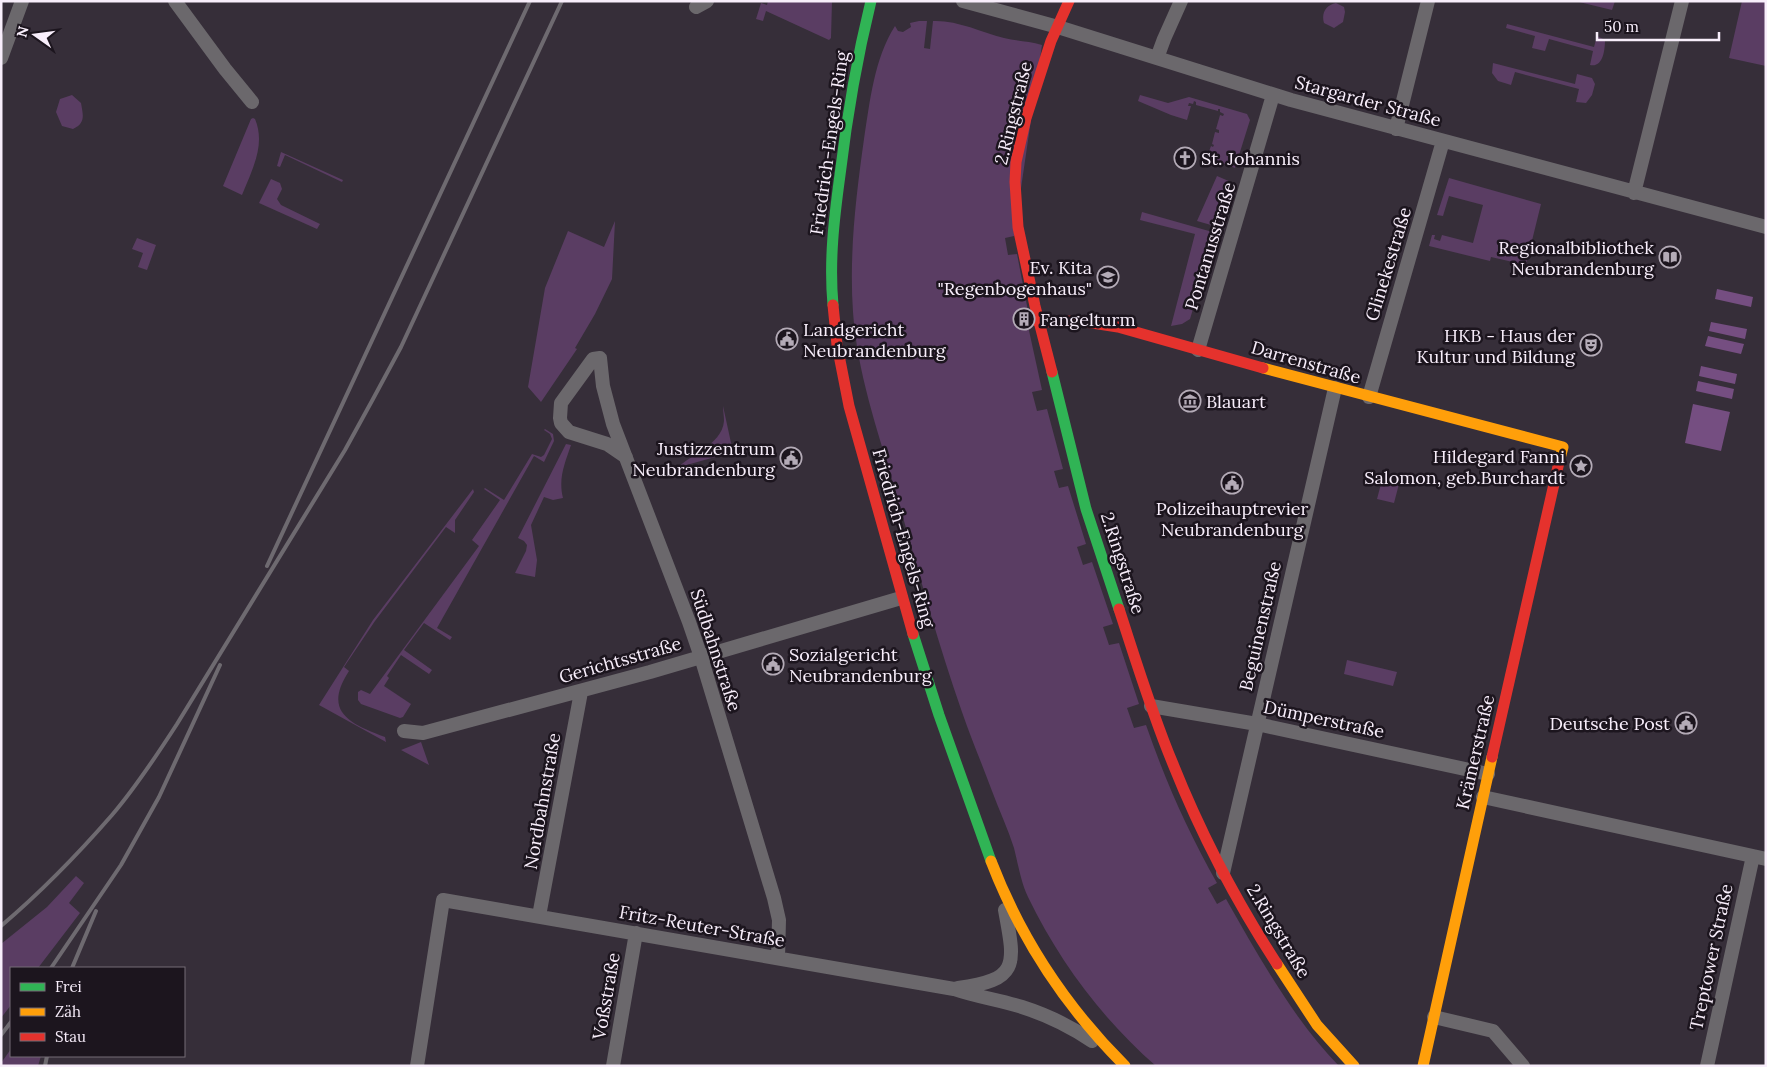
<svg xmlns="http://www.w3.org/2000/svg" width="1767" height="1067" font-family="Lora,serif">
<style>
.green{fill:#5a3d63}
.water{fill:#754e81}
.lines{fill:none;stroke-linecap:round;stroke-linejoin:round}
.street{stroke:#6b686c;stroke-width:14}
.fast{stroke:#30b455;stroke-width:11}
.slow{stroke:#ff9f0a;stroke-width:11}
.jam{stroke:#e5322d;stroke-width:11}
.rail{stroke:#6e6a70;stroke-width:4}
.labels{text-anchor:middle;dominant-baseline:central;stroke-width:5;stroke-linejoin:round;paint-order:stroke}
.street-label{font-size:18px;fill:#f8eefb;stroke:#1c151e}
.poi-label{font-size:18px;fill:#f8eefb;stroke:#1c151e;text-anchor:end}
</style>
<rect width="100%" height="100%" fill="#362e39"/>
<path class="green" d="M 768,1 L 832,1 L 831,38 L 829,40 L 766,11 L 763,21 L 756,19 L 761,3 L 767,5 Z
M 1575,1 L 1615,1 L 1612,10 Z
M 1742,1 L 1766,1 L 1766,66 L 1729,58 Z
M 1336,3 L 1344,7 L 1345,12 L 1343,22 L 1334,28 L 1324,23 C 1321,13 1326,5 1336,3 Z
M 919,21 L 927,21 L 924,48 L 930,49 L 933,21 C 957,20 981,32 1004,38 C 1017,41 1029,41 1042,45 L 1014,236 L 1005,238 L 1008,255 L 1017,254 L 1028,311 L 1022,310 L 1018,313 L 1016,321 L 1022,327 L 1028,326 L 1042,390 L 1032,392 L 1037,411 L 1047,409 L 1063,469 L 1054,471 L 1059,488 L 1068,486 L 1086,544 L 1077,547 L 1083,565 L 1092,562 L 1113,624 L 1103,627 L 1109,645 L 1119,643 L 1139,704 L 1127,708 L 1134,728 L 1146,725 C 1165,780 1188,832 1217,883 L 1208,888 L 1217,904 L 1226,899 C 1258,955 1293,1019 1339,1066 L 1156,1066 C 1102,1019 1059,961 1028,897 C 1021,882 1018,864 1014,848 C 1008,829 999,810 992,791 C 982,764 971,738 962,712 C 936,638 916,562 894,486 C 877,429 857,371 853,312 C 849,254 856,196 864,139 C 870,101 874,59 895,26 L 898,31 L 903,32 L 911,27 L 910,23 Z
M 1507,24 L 1594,47 L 1597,36 L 1605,40 C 1605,50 1603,68 1590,65 L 1593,51 L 1549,39 L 1545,51 L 1532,48 L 1535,36 L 1506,28 Z
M 1493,63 L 1575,84 L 1577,74 L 1592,78 L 1595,84 L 1592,95 L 1586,103 L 1576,102 L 1579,89 L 1515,72 L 1511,85 L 1498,81 L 1492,73 Z
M 72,95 L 81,103 C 83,115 86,123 73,129 L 62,126 L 56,112 L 60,99 Z
M 1140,95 L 1168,103 L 1189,97 L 1247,114 L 1250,120 L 1235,168 L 1207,157 L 1211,146 L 1213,147 L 1214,145 L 1212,144 L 1215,132 L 1219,133 L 1219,130 L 1216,129 L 1220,115 L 1223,116 L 1224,114 L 1220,112 L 1220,109 L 1218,109 L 1218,111 L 1196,105 L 1196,102 L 1194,101 L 1193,104 L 1189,103 L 1188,106 L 1191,106 L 1187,120 L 1171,115 L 1138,101 Z
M 253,118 L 255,119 C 266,145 252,170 242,195 L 223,186 L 251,119 Z
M 281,152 L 343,180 L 342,182 L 285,155 L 280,167 L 277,166 Z
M 1217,176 L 1231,182 L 1218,227 L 1197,221 Z
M 1449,178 L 1541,204 L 1526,265 L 1491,257 L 1490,261 L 1429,246 L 1432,235 L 1435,235 L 1434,239 L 1440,241 L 1442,235 L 1473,243 L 1483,205 L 1449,196 L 1443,216 L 1437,215 Z
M 271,179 L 280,183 L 282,189 L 277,199 L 281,205 L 320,224 L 317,229 L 259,203 Z
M 1142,212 L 1216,233 L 1190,319 L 1182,324 L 1171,326 L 1195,234 L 1140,220 Z
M 615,221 L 612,279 L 595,314 L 575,348 L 577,349 L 541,402 L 528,387 L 545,288 L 568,231 L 604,247 Z
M 137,238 L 156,245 L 147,270 L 138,267 L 143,253 L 132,249 Z
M 723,406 L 733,452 L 683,466 L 685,472 L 673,475 L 672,473 C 687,455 722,446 724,421 C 724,416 723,411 723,406 Z
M 545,429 L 553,434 L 554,441 L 544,462 L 534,456 L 437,628 L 452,637 L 450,640 L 424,623 L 404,650 L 432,670 L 429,674 L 401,655 L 387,676 L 389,678 L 384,686 L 411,704 L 403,717 L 400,718 L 361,704 L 358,700 L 358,692 L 361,690 L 370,694 L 479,546 L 472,540 L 500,500 L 484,489 L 485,488 L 504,500 L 532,454 L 541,457 L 544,455 L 552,439 L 550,434 L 544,430 Z
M 566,444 L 571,445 C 565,463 558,478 563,498 L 553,500 L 544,497 L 531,525 L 537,560 L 535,577 L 515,573 L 526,551 L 527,545 L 524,541 L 518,538 Z
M 1382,480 L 1399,484 L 1394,503 L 1377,499 Z
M 473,489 L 474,492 L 455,520 L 455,533 L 446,527 L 375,621 L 344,667 L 349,671 C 323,711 348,723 385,737 L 386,742 L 319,705 L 373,620 Z
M 1347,660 L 1397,672 L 1393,686 L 1344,674 Z
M 421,742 L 429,765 L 401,750 Z
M 76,876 L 84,883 L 69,903 L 80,913 L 38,968 L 11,968 L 11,1005 L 1,1018 L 1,944 L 47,907 Z
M 11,1049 L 11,1056 L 41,1056 L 38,1066 L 1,1066 L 1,1063 Z"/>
<path class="water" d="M 1717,289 L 1753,297 L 1751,307 L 1715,299 Z
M 1711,322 L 1747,329 L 1745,339 L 1709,331 Z
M 1708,336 L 1744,344 L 1741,354 L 1705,346 Z
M 1701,366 L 1737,374 L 1735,384 L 1699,376 Z
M 1698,381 L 1734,389 L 1732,399 L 1696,391 Z
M 1693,404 L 1730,412 L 1721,451 L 1685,443 Z"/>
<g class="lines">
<path class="street" d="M 175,1 L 225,69 L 252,102
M 963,1 L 1058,27 L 1291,100 L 1766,227
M 696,7 L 707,1
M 1,58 L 22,1
M 1157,58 L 1164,39 L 1181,1
M 1396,129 L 1428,1
M 1634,193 L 1682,1
M 1198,350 L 1273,95
M 1369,397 L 1443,141
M 626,457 L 607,444 L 569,432 L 561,423 L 560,418 L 561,403 L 593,359 L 600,358 L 603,386 L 613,424 L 689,622 L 701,657 L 774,898 L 779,920 L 778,958
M 1151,706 L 1257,724 L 1488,774
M 404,731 L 423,733 L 650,672 L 901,598
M 1483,797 L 1766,859
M 1223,873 L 1335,388
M 539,916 L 581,692
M 958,988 C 1020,980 1015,964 1005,910
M 1434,1017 L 1493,1031 L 1523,1066
M 417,1066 L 443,900 L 954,989 C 977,997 1000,1000 1022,1007 C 1047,1015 1070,1026 1092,1041
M 613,1066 L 636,933
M 1707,1066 L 1753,856"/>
<path class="fast" d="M 833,305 C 829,261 834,219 840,175 C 847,116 857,58 871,1
M 1052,372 L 1086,509 L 1119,609
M 913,634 L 939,715 L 991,861"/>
<path class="slow" d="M 1263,368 L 1563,447 L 1559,462
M 991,861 C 1021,939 1066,1007 1125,1066
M 1277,964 L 1317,1025 L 1354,1066
M 1423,1066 L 1492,757"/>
<path class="jam" d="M 833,305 L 837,345 L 849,406 L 913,634
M 1038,322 L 1079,321 L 1118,327 L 1263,368
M 1052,372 L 1035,306 L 1018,227 L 1015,182 L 1016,162 L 1026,118 L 1051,41 L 1069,1
M 1119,609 C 1136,661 1152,714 1173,764 C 1201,834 1236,901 1277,964
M 1492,757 L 1559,462"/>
<path class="rail" d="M 267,566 L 530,1
M 1,926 C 41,892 78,854 112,815 C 136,787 157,755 177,724 L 345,450 L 373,399 L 401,347 L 562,1
M 51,968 L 121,865 L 159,797 L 220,665
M 72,968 L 96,911
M 1,1035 L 11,1022
M 45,1066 L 47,1056"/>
</g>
<defs>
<g id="church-ring" transform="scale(1.125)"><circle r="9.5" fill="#1c151e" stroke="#b4abb7" stroke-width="1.5"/><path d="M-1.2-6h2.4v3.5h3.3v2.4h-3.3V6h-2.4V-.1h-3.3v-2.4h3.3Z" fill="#b4abb7"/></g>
<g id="library-ring" transform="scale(1.125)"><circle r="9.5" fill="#1c151e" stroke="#b4abb7" stroke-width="1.5"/><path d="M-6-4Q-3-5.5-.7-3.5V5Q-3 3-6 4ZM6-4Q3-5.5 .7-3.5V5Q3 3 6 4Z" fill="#b4abb7"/></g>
<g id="school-ring" transform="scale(1.125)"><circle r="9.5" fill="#1c151e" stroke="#b4abb7" stroke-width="1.5"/><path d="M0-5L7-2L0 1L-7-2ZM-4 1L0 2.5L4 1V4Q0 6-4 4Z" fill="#b4abb7"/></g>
<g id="building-ring" transform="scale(1.125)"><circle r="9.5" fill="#1c151e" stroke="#b4abb7" stroke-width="1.5"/><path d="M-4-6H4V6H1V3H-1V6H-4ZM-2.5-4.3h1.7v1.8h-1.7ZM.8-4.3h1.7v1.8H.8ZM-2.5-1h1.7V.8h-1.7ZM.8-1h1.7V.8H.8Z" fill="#b4abb7"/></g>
<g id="civic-ring" transform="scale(1.125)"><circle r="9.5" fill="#1c151e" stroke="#b4abb7" stroke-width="1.5"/><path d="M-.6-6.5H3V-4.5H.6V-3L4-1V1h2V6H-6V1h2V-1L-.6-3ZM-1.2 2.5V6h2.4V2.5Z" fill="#b4abb7"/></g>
<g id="theatre-ring" transform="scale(1.125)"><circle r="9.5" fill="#1c151e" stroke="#b4abb7" stroke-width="1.5"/><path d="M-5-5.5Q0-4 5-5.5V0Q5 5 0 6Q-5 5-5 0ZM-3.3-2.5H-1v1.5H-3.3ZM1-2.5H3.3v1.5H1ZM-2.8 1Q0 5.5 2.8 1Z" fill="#b4abb7"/></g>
<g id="museum-ring" transform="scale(1.125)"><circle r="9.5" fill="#1c151e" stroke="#b4abb7" stroke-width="1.5"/><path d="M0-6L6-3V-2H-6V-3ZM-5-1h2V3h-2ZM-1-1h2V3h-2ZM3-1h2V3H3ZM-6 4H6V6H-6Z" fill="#b4abb7"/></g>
<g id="sight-ring" transform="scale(1.125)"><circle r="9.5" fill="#1c151e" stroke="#b4abb7" stroke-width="1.5"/><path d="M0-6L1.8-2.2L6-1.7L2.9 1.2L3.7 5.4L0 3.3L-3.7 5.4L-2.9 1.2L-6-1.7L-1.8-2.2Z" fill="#b4abb7"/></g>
</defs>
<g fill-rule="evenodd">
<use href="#church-ring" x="1185" y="158"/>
<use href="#library-ring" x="1670" y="257"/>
<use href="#school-ring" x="1108" y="277"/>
<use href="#building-ring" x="1024" y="319"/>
<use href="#civic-ring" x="787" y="339"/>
<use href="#theatre-ring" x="1591" y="345"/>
<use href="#museum-ring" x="1190" y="401"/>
<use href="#civic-ring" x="791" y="458"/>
<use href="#sight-ring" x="1581" y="466"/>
<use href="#civic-ring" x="1232" y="483"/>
<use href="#civic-ring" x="773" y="664"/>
<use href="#civic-ring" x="1686" y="723"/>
</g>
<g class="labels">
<g class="street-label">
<text transform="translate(1368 101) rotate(15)">Stargarder Straße</text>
<text transform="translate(1013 113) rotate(-76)">2.Ringstraße</text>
<text transform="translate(829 143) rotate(-82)">Friedrich-Engels-Ring</text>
<text transform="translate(1210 246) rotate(-73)">Pontanusstraße</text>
<text transform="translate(1388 264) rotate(-73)">Glinekestraße</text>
<text transform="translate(1306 362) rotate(16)">Darrenstraße</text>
<text transform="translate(904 538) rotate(74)">Friedrich-Engels-Ring</text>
<text transform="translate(1123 563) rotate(72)">2.Ringstraße</text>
<text transform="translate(1260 626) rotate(-77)">Beguinenstraße</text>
<text transform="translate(716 650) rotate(72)">Südbahnstraße</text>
<text transform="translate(620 660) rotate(-16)">Gerichtsstraße</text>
<text transform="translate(1324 719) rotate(12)">Dümperstraße</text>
<text transform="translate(1475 752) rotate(-77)">Krämerstraße</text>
<text transform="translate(542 801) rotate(-80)">Nordbahnstraße</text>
<text transform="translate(702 926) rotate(10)">Fritz-Reuter-Straße</text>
<text transform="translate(1279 931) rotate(59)">2.Ringstraße</text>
<text transform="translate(1711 957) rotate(-78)">Treptower Straße</text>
<text transform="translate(606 996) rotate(-80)">Voßstraße</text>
</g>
<g class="poi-label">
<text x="1201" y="158" text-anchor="start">St. Johannis</text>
<text x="1654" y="247">Regionalbibliothek<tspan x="1654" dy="21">Neubrandenburg</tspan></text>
<text x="1092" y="267">Ev. Kita<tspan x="1092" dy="21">"Regenbogenhaus"</tspan></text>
<text x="1040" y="319" text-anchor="start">Fangelturm</text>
<text x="803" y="329" text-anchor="start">Landgericht<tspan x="803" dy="21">Neubrandenburg</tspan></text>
<text x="1575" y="335">HKB - Haus der<tspan x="1575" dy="21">Kultur und Bildung</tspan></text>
<text x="1206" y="401" text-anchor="start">Blauart</text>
<text x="775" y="448">Justizzentrum<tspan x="775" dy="21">Neubrandenburg</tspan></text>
<text x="1565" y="456">Hildegard Fanni<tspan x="1565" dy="21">Salomon, geb.Burchardt</tspan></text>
<text x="1232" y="508" text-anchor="middle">Polizeihauptrevier<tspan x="1232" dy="21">Neubrandenburg</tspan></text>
<text x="789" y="654" text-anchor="start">Sozialgericht<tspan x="789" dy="21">Neubrandenburg</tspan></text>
<text x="1670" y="723">Deutsche Post</text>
</g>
</g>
<rect width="1767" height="1067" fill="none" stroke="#f8eefb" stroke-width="5"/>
<rect x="10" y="967" width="175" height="90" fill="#1c151e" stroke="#746c76"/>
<rect x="20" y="983" width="25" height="8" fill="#30b455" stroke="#746c76"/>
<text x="55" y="992" font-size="15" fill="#f8eefb">Frei</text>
<rect x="20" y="1008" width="25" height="8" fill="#ff9f0a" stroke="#746c76"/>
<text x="55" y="1017" font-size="15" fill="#f8eefb">Zäh</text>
<rect x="20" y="1033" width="25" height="8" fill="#e5322d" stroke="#746c76"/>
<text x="55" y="1042" font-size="15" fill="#f8eefb">Stau</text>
<g transform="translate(35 35) rotate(284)" stroke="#1c151e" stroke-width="4" paint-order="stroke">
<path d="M0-4L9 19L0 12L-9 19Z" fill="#f8eefb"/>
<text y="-8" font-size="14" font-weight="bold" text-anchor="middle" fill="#f8eefb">N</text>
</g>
<path d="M1597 32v8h122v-8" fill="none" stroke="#f8eefb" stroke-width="2.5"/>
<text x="1604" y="32" font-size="15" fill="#f8eefb" stroke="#1c151e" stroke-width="4" paint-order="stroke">50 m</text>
</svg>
